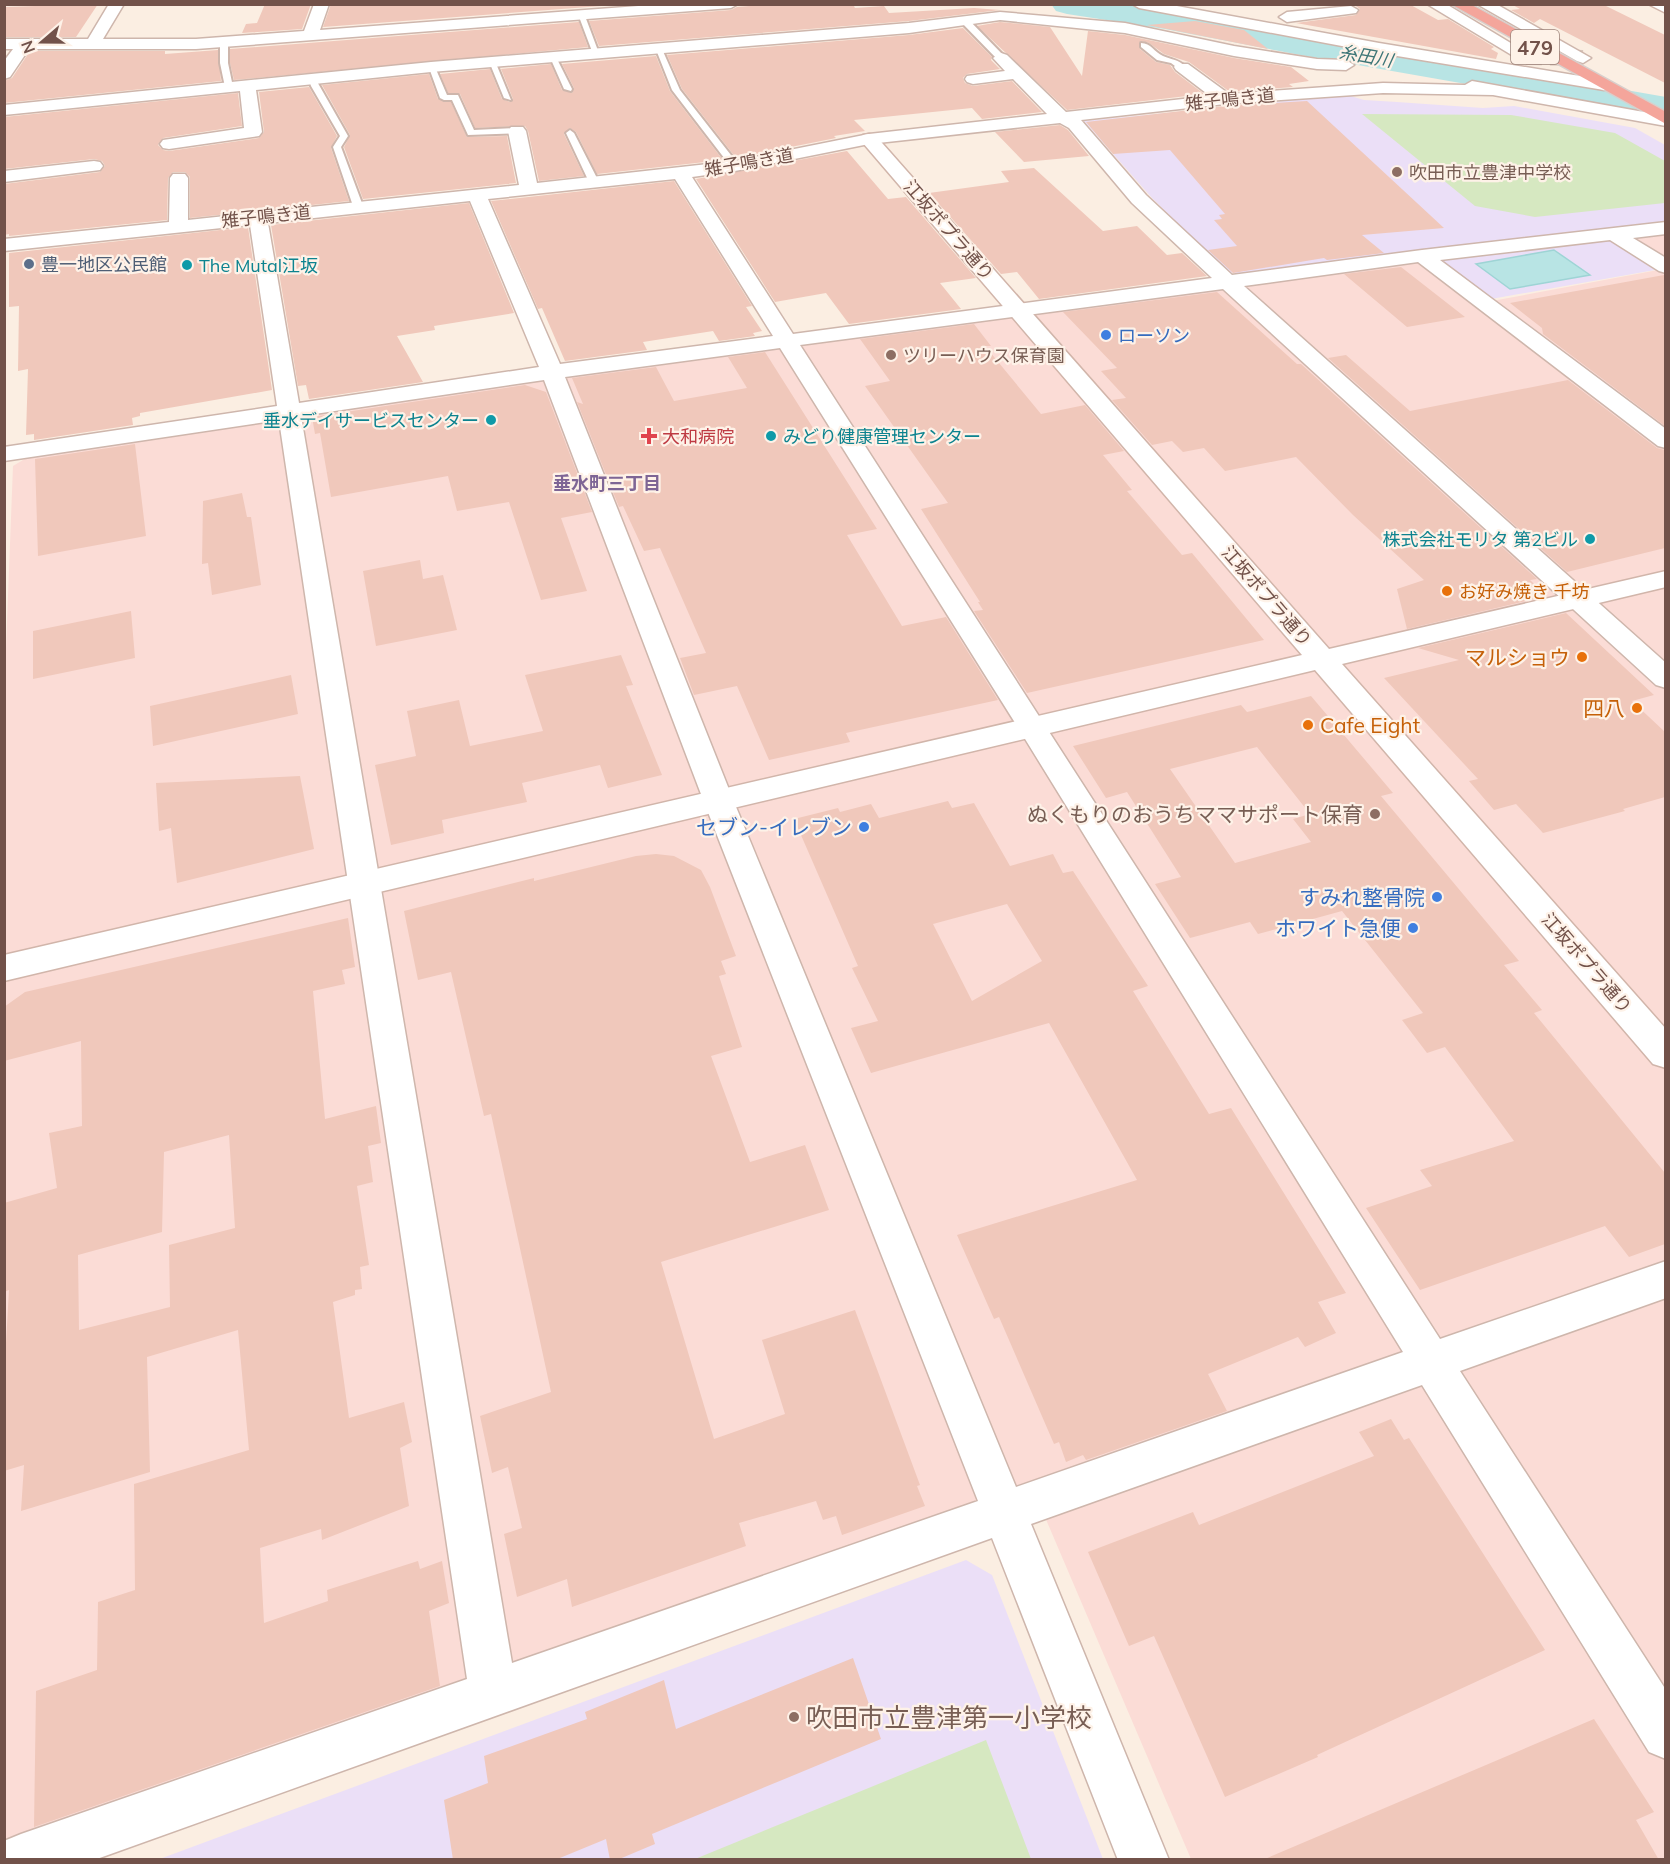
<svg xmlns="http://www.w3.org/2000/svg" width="1670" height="1864" font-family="Mulish,'Noto Sans JP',sans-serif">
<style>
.commercial{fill:#fbdcd6}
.education{fill:#ebdff7}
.green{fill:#d6e8c1}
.water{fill:#b8e4e4;stroke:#9ed4d5;stroke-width:1.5}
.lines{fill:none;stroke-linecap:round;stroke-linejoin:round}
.river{fill:#b8e4e4;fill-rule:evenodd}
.building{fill:#f0c8bb;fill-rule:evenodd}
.street-tunnel{stroke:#d9c7bc;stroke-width:16;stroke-dasharray:16 8;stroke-linecap:butt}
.lane-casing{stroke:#ceb6ac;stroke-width:4}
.street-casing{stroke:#ceb6ac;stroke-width:3}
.secondary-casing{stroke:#d1b5aa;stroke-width:3}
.highway-casing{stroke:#d8cfcc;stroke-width:3}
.lane{fill:#fff;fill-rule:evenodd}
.street{fill:#fff;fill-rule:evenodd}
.secondary{fill:#fff;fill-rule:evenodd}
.highway{fill:#f4a59b;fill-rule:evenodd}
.education-dot{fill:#8d6e63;stroke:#fef2e8;stroke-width:2}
.service-dot{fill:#5c6f8a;stroke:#fef2e8;stroke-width:2}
.culture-dot{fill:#0f9aa8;stroke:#fef2e8;stroke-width:2}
.shop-dot{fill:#3f7fe0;stroke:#fef2e8;stroke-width:2}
.health-dot{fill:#e0444e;stroke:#fef2e8;stroke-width:2}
.food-dot{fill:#e8710a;stroke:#fef2e8;stroke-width:2}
.labels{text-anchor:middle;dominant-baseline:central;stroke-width:4.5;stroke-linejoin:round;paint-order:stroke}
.far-water-label{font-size:18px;font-style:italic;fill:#3e7677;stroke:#fef2e8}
.far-street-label{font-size:18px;fill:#72524a;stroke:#fef2e8}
.far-education-label{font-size:18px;fill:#785e54;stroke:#fef2e8;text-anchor:start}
.far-service-label{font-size:18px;fill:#4e5e75;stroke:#fef2e8;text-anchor:start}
.far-culture-label{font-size:18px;fill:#0d838f;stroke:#fef2e8;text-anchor:start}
.far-shop-label{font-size:18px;fill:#366cbe;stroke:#fef2e8;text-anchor:start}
.far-health-label{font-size:18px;fill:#be3a42;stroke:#fef2e8;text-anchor:start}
.far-neighbourhood-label{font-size:18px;font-weight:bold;fill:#7e6595;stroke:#fef2e8}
.far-food-label{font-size:18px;fill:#c56008;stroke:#fef2e8;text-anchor:start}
.shield{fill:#fef2e8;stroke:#9c8279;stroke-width:1.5}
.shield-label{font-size:20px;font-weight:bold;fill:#72524a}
.food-label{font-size:21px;fill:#c56008;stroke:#fef2e8;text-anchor:end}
.education-label{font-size:21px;fill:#785e54;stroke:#fef2e8;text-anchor:end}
.shop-label{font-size:21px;fill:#366cbe;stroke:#fef2e8;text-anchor:end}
.near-education-label{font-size:26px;fill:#785e54;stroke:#fef2e8;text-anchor:start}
</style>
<rect width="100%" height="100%" fill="#fbeee2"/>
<path class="commercial" d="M 1665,231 L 1665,1859 L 1191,1859 L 1030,1482 L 5,1844 L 4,700 L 13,466 L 28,457 L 315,411 L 1433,259 L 1492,301 L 1658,270 L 1609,238 Z"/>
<path class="education" d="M 1347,95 L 1364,100 L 1397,102 L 1483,108 L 1514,106 L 1635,128 L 1665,145 L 1665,222 L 1423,249 L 1242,274 L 1228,272 L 1152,198 L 1084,121 Z
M 1599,239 L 1614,242 L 1655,270 L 1491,299 L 1442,264 L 1445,257 Z
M 966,1560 L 992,1575 L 1103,1859 L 157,1860 Z"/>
<path class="green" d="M 1362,114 L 1511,115 L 1615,133 L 1665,161 L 1665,203 L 1535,217 L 1475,206 Z
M 986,1740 L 1031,1859 L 695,1859 Z"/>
<path class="water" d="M 1554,250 L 1590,275 L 1510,289 L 1476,264 Z"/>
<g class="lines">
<path class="river" d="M 1051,4 L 1134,4 L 1666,97 L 1666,119 L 1295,54 L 1165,29 L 1067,14 L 1056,11 Z"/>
</g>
<path class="building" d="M 98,4 L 76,37 L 4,37 L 4,7 Z
M 265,4 L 311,4 L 302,29 L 242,33 L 246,24 L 257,23 Z
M 331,4 L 628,4 L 323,27 Z
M 772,4 L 853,4 L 855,8 L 884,6 L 889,13 L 974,8 L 1000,10 L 909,21 L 599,46 L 589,21 L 731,10 L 737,7 Z
M 1353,4 L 1409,4 L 1438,20 L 1448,19 L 1494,47 L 1491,49 L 1498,53 L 1496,59 L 1296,23 L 1356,15 L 1360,9 Z
M 1511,4 L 1602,4 L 1665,35 L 1665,83 L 1540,19 L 1534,23 L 1511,10 L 1520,9 Z
M 1195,21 L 1244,30 L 1268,49 L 1147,25 Z
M 579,22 L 588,47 L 234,80 L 230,63 L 230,49 Z
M 1000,22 L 1050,27 L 1082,76 L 1088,31 L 1125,35 L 1234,58 L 1291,67 L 1309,81 L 1289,84 L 1293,87 L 1230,92 L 1189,62 L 1164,54 L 1149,43 L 1141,41 L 1139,43 L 1140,49 L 1156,62 L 1170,65 L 1175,72 L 1204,94 L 1067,110 L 977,26 Z
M 963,28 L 992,57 L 991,60 L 1000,69 L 967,74 L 963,78 L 965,83 L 973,86 L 1012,81 L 1042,112 L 982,119 L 972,108 L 854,120 L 865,131 L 834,136 L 836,138 L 736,158 L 682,89 L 667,55 L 909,35 Z
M 218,50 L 221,81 L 4,103 L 4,81 L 12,78 L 30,51 L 165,51 L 165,54 Z
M 656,56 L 670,91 L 723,160 L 597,174 L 576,132 L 570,128 L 564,134 L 584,176 L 539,181 L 528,131 L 525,126 L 475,128 L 460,94 L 448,93 L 440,74 L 490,69 L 502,99 L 510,102 L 513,99 L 501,69 L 551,64 L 562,90 L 572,93 L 574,88 L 562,64 Z
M 429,74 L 438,99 L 451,102 L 467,137 L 507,136 L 516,183 L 363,199 L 344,147 L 350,135 L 322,85 Z
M 309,87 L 337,136 L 331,148 L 349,201 L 190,218 L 190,177 L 185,172 L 173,172 L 168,178 L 167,220 L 9,236 L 9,234 L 4,235 L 4,184 L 100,172 L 105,166 L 102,161 L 94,159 L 4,169 L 4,117 L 238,93 L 242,126 L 163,138 L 158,145 L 163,150 L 169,151 L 259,138 L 264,132 L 259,92 Z
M 1307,101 L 1444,228 L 1362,235 L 1384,253 L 1327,260 L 1324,258 L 1233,273 L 1208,250 L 1237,246 L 1214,220 L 1222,219 L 1219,215 L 1225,214 L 1170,150 L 1113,154 L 1086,122 L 1225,106 Z
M 1060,125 L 1068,130 L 1089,156 L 1024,162 L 995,132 Z
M 847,151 L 888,199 L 906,197 L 976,278 L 940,283 L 961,309 L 849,324 L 826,293 L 775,302 L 696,179 Z
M 1034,168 L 1103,231 L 1137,226 L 1167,255 L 1182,253 L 1207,276 L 1039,299 L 1017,272 L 1001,274 L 929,193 L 1009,182 L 1001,171 Z
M 674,181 L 752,306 L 746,307 L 762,331 L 753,333 L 755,336 L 719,341 L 713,331 L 643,342 L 647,350 L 565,361 L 542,308 L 538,309 L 491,201 Z
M 469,203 L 514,313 L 434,326 L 435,330 L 397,336 L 423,382 L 309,399 L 306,385 L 298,386 L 271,225 Z
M 248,227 L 272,390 L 140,413 L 140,416 L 132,418 L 133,425 L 34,440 L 34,434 L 26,435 L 28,369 L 18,371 L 19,306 L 9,307 L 9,253 Z
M 1401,267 L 1465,317 L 1407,327 L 1344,274 Z
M 1664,275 L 1665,275 L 1665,426 L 1543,334 L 1542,328 L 1510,303 Z
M 1217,292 L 1297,364 L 1301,364 L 1537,579 L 1530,580 L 1547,596 L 1407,629 L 1397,589 L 1424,580 L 1353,515 L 1296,457 L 1225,471 L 1204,448 L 1183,452 L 1172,441 L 1152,445 L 1112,400 L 1126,398 L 1101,371 L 1117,368 L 1063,312 Z
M 974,324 L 991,346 L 985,346 L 1041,414 L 1085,405 L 1124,451 L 1103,455 L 1132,490 L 1127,491 L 1182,555 L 1192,553 L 1264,640 L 1027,693 L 974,611 L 983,610 L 978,602 L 980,602 L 921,509 L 948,503 L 865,386 L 890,381 L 860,339 Z
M 765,352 L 877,529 L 847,535 L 902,626 L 946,617 L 998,700 L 846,733 L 850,742 L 769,760 L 737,686 L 694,695 L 680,658 L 706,653 L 660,548 L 644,551 L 623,506 L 619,507 L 577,402 L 583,404 L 572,378 L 656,367 L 674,401 L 747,388 L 728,357 Z
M 1346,355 L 1410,411 L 1568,380 L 1657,448 L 1665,450 L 1665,548 L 1567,572 L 1328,358 Z
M 525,385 L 546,392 L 592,512 L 561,518 L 587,591 L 541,600 L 509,502 L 457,511 L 448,476 L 331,497 L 320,433 L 315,434 L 312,417 Z
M 135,444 L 146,536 L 38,556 L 35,459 Z
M 242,493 L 247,517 L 251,517 L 261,585 L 212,595 L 208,563 L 202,564 L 203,501 Z
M 420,560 L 423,579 L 443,575 L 457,630 L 376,646 L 363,571 Z
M 131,611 L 135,658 L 33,679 L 33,631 Z
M 1566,613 L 1654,695 L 1632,701 L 1665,732 L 1665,797 L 1623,809 L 1625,811 L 1543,833 L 1516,804 L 1494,810 L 1469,781 L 1478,779 L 1384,678 L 1459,660 L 1418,648 Z
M 621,655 L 633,685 L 626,686 L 662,775 L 608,788 L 600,765 L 522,783 L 527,802 L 442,820 L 444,833 L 391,845 L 375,765 L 416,756 L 407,711 L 459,700 L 470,746 L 543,731 L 525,675 Z
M 291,675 L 298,714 L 153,746 L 150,706 Z
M 1311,696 L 1393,793 L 1381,796 L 1519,961 L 1504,965 L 1542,1010 L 1534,1013 L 1665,1173 L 1665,1244 L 1629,1257 L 1605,1226 L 1420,1290 L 1366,1208 L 1432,1186 L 1420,1170 L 1514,1141 L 1445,1047 L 1427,1053 L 1402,1020 L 1423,1013 L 1342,911 L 1258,934 L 1250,922 L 1190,938 L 1155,884 L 1181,877 L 1127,792 L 1106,798 L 1073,746 L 1241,705 L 1247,712 ZM 1257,747 L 1310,814 L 1293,819 L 1311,842 L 1235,863 L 1170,769 Z
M 300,776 L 314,849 L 177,883 L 171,828 L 159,831 L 156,783 Z
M 948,801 L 952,808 L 974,803 L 1010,866 L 1053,854 L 1063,873 L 1073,871 L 1148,986 L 1133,991 L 1209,1114 L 1231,1108 L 1346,1293 L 1318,1302 L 1336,1333 L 1305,1347 L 1298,1337 L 1208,1374 L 1227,1411 L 1086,1460 L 1083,1455 L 1066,1462 L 1059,1442 L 1054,1444 L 999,1317 L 994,1319 L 957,1235 L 1137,1180 L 1049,1023 L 871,1073 L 851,1028 L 878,1021 L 852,968 L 858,966 L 794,819 L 838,808 L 840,812 L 871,804 L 879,818 ZM 1007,904 L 1042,961 L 972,1001 L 933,924 Z
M 656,854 L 674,856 L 701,870 L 710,887 L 736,956 L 721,961 L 726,974 L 719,976 L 742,1047 L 711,1056 L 750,1162 L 805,1145 L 829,1210 L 661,1262 L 714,1439 L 785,1414 L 762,1340 L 855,1310 L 920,1485 L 917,1486 L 925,1506 L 842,1535 L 836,1516 L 823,1520 L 816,1501 L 739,1523 L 746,1546 L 572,1607 L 567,1579 L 517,1597 L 504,1534 L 522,1528 L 508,1467 L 492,1473 L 480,1416 L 551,1392 L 491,1114 L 484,1116 L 451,972 L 418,980 L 404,911 L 534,878 L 534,881 L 636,856 Z
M 348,918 L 355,967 L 342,970 L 345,984 L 313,991 L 325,1119 L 376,1106 L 381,1143 L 368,1146 L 373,1182 L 357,1186 L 369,1265 L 360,1267 L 362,1289 L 355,1290 L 355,1295 L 333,1302 L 349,1418 L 404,1402 L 412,1442 L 400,1448 L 409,1506 L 322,1540 L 321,1529 L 260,1548 L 264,1623 L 328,1601 L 327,1590 L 418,1561 L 420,1569 L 442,1561 L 449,1603 L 429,1611 L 440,1686 L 34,1827 L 36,1691 L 97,1670 L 98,1602 L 135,1590 L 134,1484 L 249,1450 L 238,1330 L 147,1357 L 150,1472 L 21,1511 L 24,1465 L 4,1471 L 4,1378 L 9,1290 L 4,1292 L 4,1203 L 57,1188 L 49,1133 L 82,1126 L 81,1041 L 4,1061 L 4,1007 L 25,992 ZM 229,1135 L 235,1228 L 169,1245 L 170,1307 L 79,1330 L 78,1255 L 162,1232 L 164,1152 Z
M 1391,1419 L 1404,1440 L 1409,1438 L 1545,1650 L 1317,1755 L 1318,1757 L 1225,1797 L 1154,1636 L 1129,1646 L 1088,1552 L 1193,1512 L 1199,1525 L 1374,1456 L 1359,1432 Z
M 853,1658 L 881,1739 L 652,1834 L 655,1844 L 617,1860 L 610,1860 L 606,1839 L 555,1860 L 453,1860 L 444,1800 L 488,1783 L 484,1756 L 587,1719 L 585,1712 L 664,1680 L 676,1729 Z
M 1594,1719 L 1654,1812 L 1636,1820 L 1659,1860 L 1265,1859 Z"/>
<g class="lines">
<path class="street-tunnel" d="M 1526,57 L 1583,58"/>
<g class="lane-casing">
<path id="lane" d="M 578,14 L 585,16 L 600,56 L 593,54 Z
M 961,18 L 967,18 L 1004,56 L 1004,60 L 998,60 L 961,22 Z
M 224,40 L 228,42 L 228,63 L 233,87 L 229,89 L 225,87 L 220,63 L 220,42 Z
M 1141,43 C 1151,43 1154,52 1163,56 C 1172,60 1178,59 1186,67 L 1179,69 L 1171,63 L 1157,60 L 1141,47 Z
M 655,47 L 662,49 L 680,90 L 734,159 L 734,163 L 728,163 L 672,90 Z
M 549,55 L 556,57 L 572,89 L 571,91 L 564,89 Z
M 488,59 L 495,61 L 511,100 L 504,98 Z
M 428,65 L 435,67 L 447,95 L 458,95 L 474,130 L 517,128 L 521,131 L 520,133 L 468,135 L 452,100 L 444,100 L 440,98 Z
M 308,76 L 315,78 L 348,136 L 341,147 L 363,206 L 361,208 L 353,206 L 333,147 L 340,136 L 311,86 Z
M 570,130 L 574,133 L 599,182 L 597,184 L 589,182 L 566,133 Z"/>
</g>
<g class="street-casing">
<path id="street" d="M 109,4 L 124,4 L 103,39 L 196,39 L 304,31 L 314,4 L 329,4 L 320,30 L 665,4 L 738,4 L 731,8 L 196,49 L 29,49 L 10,77 L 4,79 L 4,61 L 13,49 L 4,49 L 4,39 L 88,39 Z
M 1132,4 L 1166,4 L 1379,43 L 1604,80 L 1612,85 L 1604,90 L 1379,53 L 1139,8 Z
M 1427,4 L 1446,4 L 1534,57 L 1532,60 L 1520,60 Z
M 1477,4 L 1496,4 L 1591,58 L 1583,63 L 1577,61 Z
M 1351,6 L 1358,10 L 1356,13 L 1287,22 L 1279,17 L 1287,12 Z
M 1000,12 L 1125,23 L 1234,46 L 1317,59 L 1346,60 L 1354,65 L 1346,70 L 1317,69 L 1234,56 L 1125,33 L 1000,20 L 909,33 L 431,72 L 256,90 L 262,132 L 259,136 L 169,149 L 163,148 L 160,144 L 163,140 L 244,128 L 240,91 L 4,115 L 4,105 L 431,62 L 909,23 Z
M 1001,53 L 1007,55 L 1066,112 L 1210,96 L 1176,70 L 1174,67 L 1176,64 L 1188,64 L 1229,94 L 1383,83 L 1465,85 L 1472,81 L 1666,116 L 1666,126 L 1493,95 L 1383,93 L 1225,104 L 1081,120 L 1146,195 L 1232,275 L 1422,250 L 1666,222 L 1666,234 L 1633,238 L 1666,258 L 1666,273 L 1659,271 L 1610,240 L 1440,260 L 1666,429 L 1666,448 L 1658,446 L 1418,262 L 1244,286 L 1666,663 L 1666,688 L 1656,685 L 1223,289 L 800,345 L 1440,1339 L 1666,1261 L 1666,1298 L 1460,1371 L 1666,1690 L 1666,1759 L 1649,1752 L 1422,1385 L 1031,1524 L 1169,1860 L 1118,1860 L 992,1538 L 94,1860 L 4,1860 L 4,1841 L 21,1834 L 467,1679 L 279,420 L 4,461 L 4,447 L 277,406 L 250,225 L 4,251 L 4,239 L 169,222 L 170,178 L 173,174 L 185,174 L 188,178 L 188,220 L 519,185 L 508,131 L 511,127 L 523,127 L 526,131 L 537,183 L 735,161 L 869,134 L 1047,114 L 1013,79 L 973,84 L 967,82 L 965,79 L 967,76 L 1005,71 L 993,58 ZM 1060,123 L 1069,128 L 1132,203 L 1212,278 L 793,334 L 692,177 L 735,171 L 869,144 ZM 675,179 L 773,336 L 560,364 L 488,199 ZM 470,201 L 539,367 L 299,403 L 268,223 ZM 780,348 L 1022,734 L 1403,1352 L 1016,1487 L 734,802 L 565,377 ZM 544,380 L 704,802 L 978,1501 L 512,1663 L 301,416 Z
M 94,161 L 100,162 L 103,166 L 100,170 L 4,182 L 4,171 Z"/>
</g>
<g class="secondary-casing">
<path id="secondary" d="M 1648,4 L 1666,4 L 1666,13 Z
M 869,134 L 875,135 L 1329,649 L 1666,571 L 1666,587 L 1342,664 L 1666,1029 L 1666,1068 L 1653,1064 L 1315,670 L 4,981 L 4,955 L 1302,655 L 863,143 L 860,139 L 863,135 Z"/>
</g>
<g class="highway-casing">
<path id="highway" d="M 1451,4 L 1470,4 L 1666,112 L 1666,124 Z"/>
</g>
<use href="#lane" class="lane"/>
<use href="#street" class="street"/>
<use href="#secondary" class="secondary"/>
<use href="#highway" class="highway"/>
</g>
<g class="education-dot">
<circle cx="1397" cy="172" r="6"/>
<circle cx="891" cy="355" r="6"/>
<circle cx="1375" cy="814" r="6"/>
<circle cx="794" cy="1717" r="6"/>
</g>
<circle class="service-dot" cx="29" cy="264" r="6"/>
<g class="culture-dot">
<circle cx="187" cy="265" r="6"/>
<circle cx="491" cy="420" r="6"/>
<circle cx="771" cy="436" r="6"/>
<circle cx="1590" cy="539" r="6"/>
</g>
<g class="shop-dot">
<circle cx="1106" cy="335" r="6"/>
<circle cx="864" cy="827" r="6"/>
<circle cx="1437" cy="897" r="6"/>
<circle cx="1413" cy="928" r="6"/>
</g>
<path class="health-dot" d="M646 427h6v6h6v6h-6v6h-6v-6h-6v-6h6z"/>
<g class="food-dot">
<circle cx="1447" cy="591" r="6"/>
<circle cx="1582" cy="657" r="6"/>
<circle cx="1637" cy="708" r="6"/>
<circle cx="1308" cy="725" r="6"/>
</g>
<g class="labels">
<g class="far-water-label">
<text transform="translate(1366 56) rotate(10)">糸田川</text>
</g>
<g class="far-street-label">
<text transform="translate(1230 99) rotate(-6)">雉子鳴き道</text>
<text transform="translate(749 162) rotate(-10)">雉子鳴き道</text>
<text transform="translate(266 216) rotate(-6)">雉子鳴き道</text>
<text transform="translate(949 230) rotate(49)">江坂ポプラ通り</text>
<text transform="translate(1267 596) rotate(49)">江坂ポプラ通り</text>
<text transform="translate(1587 963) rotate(49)">江坂ポプラ通り</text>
</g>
<g class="far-education-label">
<text x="1409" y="172">吹田市立豊津中学校</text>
<text x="903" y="355">ツリーハウス保育園</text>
</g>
<g class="far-service-label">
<text x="41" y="264">豊一地区公民館</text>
</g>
<g class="far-culture-label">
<text x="199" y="265">The Mutal江坂</text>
<text x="479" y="420" text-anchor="end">垂水デイサービスセンター</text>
<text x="783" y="436">みどり健康管理センター</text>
<text x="1578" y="539" text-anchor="end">株式会社モリタ 第2ビル</text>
</g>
<g class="far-shop-label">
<text x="1118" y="335">ローソン</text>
</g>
<g class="far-health-label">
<text x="662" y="436">大和病院</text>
</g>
<g class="far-neighbourhood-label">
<text x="607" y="483">垂水町三丁目</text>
</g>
<g class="far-food-label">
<text x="1459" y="591">お好み焼き 千坊</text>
</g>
<rect class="shield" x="1511" y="30" width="48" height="34" rx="4.5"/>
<g class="shield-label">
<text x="1535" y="47">479</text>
</g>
<g class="food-label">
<text x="1570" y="657">マルショウ</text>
<text x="1625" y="708">四八</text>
<text x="1320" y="725" text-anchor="start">Cafe Eight</text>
</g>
<g class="education-label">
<text x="1363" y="814">ぬくもりのおうちママサポート保育</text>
</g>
<g class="shop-label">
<text x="852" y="827">セブン-イレブン</text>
<text x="1425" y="897">すみれ整骨院</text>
<text x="1401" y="928">ホワイト急便</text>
</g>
<g class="near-education-label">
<text x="806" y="1717">吹田市立豊津第一小学校</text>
</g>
</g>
<rect width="1670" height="1864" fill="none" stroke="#72524a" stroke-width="12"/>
<g transform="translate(42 42) rotate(250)" stroke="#fef2e8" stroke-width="4.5" paint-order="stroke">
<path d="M0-4.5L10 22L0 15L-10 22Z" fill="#72524a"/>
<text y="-9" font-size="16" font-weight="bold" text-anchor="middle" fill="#72524a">N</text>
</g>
</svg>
